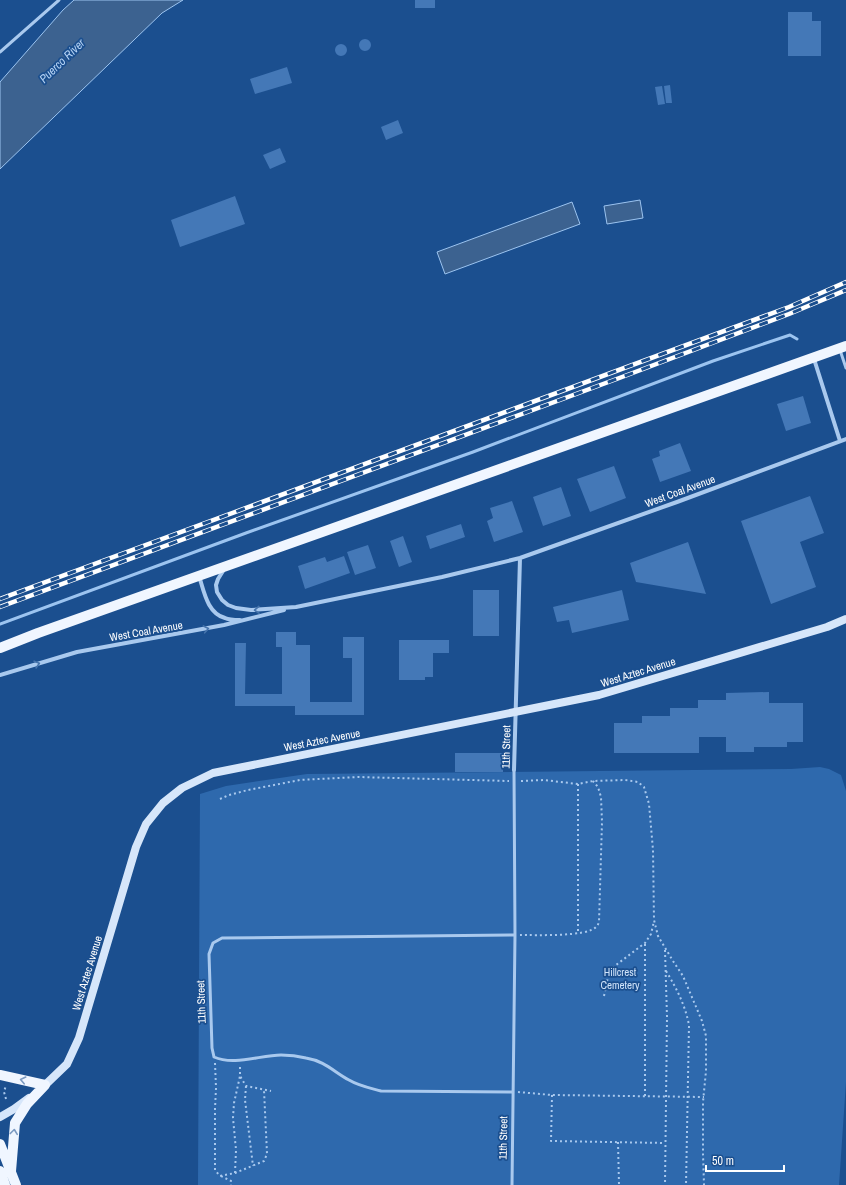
<svg xmlns="http://www.w3.org/2000/svg" width="846" height="1185" font-family="'Archivo Narrow',sans-serif">
<style>
.green{fill:#2e69ad}
.water{fill:#3c6290;stroke:#9cc4f0}
.lines{fill:none;stroke-linecap:round;stroke-linejoin:round}
.stream{stroke:#9cc4f0;stroke-width:3}
.building{fill:#4478b7}
.path{stroke:#a9c9ee;stroke-width:2;stroke-dasharray:2 3;stroke-linecap:butt}
.lane{stroke:#a9c9ee;stroke-width:3}
.street{stroke:#a9c9ee;stroke-width:4}
.secondary{stroke:#d6e6fa;stroke-width:8}
.primary{stroke:#f0f6ff;stroke-width:10}
.rail-casing{stroke:#fff;stroke-width:4.5}
.rail{stroke:#1b4f8f;stroke-width:3;stroke-dasharray:9;stroke-linecap:butt}
.oneway{stroke:#4674ac}
.oneway2{stroke:#7b9ac1}
.labels{text-anchor:middle;dominant-baseline:central;stroke-width:3.5;stroke-linejoin:round;paint-order:stroke}
.street-label{font-size:11px;fill:#fff;stroke:#1b4f8f}
.park-label{font-size:11px;fill:#cfe3fa;stroke:#1b4f8f}
.water-label{font-size:12px;font-style:italic;fill:#b5d3f5;stroke:#1b4f8f}
</style>
<rect width="100%" height="100%" fill="#1b4f8f"/>
<path class="green" d="M 820,767 L 829,769 L 841,775 L 846,791 L 846,1082 L 839,1185 L 198,1185 L 200,794 L 226,786 L 307,774 L 791,769 Z"/>
<path class="water" d="M 74,0 L 183,0 L 162,13 L 0,169 L 0,82 L 63,10 Z
M 640,200 L 643,218 L 607,224 L 604,206 Z
M 572,202 L 580,224 L 445,274 L 437,252 Z"/>
<g class="lines">
<path class="stream" d="M 0,624 L 246,533 L 473,452 L 713,361 L 790,335 L 797,339"/>
</g>
<path class="building" d="M 415,0 L 435,0 L 435,8 L 415,8 Z
M 788,12 L 812,12 L 812,21 L 821,21 L 821,56 L 788,56 Z
M359 45a6 6 0 1 1 12 0a6 6 0 1 1-12 0Z
M335 50a6 6 0 1 1 12 0a6 6 0 1 1-12 0Z
M 287,67 L 292,83 L 255,94 L 250,79 Z
M 670,85 L 672,103 L 666,103 L 664,86 Z
M 662,86 L 665,104 L 658,105 L 655,87 Z
M 398,120 L 403,133 L 386,140 L 381,127 Z
M 280,148 L 286,162 L 270,169 L 263,155 Z
M 235,196 L 245,224 L 180,247 L 171,220 Z
M 803,396 L 811,423 L 786,431 L 777,404 Z
M 680,443 L 691,471 L 660,482 L 652,459 L 660,456 L 659,451 Z
M 614,466 L 626,498 L 590,512 L 577,479 Z
M 561,487 L 571,516 L 543,526 L 533,497 Z
M 810,496 L 824,533 L 800,542 L 816,587 L 771,604 L 741,521 Z
M 512,501 L 523,532 L 494,542 L 487,521 L 493,518 L 490,508 Z
M 461,524 L 465,537 L 430,549 L 426,536 Z
M 403,536 L 412,562 L 399,567 L 390,541 Z
M 688,542 L 706,594 L 636,582 L 630,563 Z
M 368,545 L 376,568 L 355,575 L 347,552 Z
M 344,556 L 350,573 L 305,589 L 298,566 L 325,557 L 327,562 Z
M 473,590 L 499,590 L 499,636 L 473,636 Z
M 622,590 L 629,620 L 572,633 L 569,620 L 557,622 L 553,607 Z
M 276,632 L 296,632 L 296,645 L 310,645 L 310,702 L 352,702 L 352,658 L 343,658 L 343,637 L 364,637 L 364,715 L 295,715 L 295,706 L 235,706 L 235,643 L 246,643 L 245,694 L 282,694 L 282,647 L 276,647 Z
M 399,640 L 449,640 L 449,653 L 433,653 L 433,677 L 425,677 L 425,680 L 399,680 Z
M 769,692 L 769,703 L 803,703 L 803,742 L 787,742 L 787,747 L 754,747 L 754,752 L 726,752 L 726,737 L 699,737 L 699,753 L 614,753 L 614,723 L 642,723 L 642,716 L 670,716 L 670,708 L 698,708 L 698,700 L 726,700 L 726,693 Z
M 455,753 L 503,753 L 503,772 L 455,772 Z"/>
<g class="lines">
<path class="path" d="M 521,781 L 544,780 L 578,784 L 593,781 L 625,780 L 638,782 L 644,787 L 649,804 L 653,850 L 654,920 L 658,936 L 673,961 L 683,976 L 702,1021 L 706,1036 L 706,1071 L 703,1102 L 703,1154 L 704,1185
M 578,784 L 578,933
M 220,799 L 229,795 L 248,790 L 300,780 L 358,777 L 509,781
M 520,935 C 535,935 587,937 596,927 C 598,926 598,924 599,922 L 602,822 L 601,797 L 598,787 L 593,781
M 665,950 L 667,1017 L 665,1185
M 666,971 C 677,989 685,1005 689,1025 L 686,1185
M 604,996 L 609,972 L 616,965 L 645,943 L 651,934 L 654,921
M 215,1063 L 216,1088 L 215,1109 L 215,1170 L 220,1176 L 235,1173 L 264,1161 L 267,1154 L 264,1090
M 240,1067 L 240,1076 L 246,1086 L 271,1091
M 246,1086 L 245,1100 L 253,1166
M 518,1092 L 552,1095 L 704,1097
M 552,1095 L 551,1141 L 665,1143
M 645,1096 L 645,943
M 6,1099 L 4,1092 L 6,1085
M 618,1142 L 619,1185
M 235,1173 L 236,1150 L 233,1118 L 234,1103 L 240,1076
M 221,1176 L 231,1181 L 231,1185"/>
<path class="lane" d="M 0,52 L 59,0
M 840,350 L 846,368
M 513,1092 L 381,1091 C 370,1088 359,1086 349,1080 C 334,1072 325,1061 306,1058 C 298,1056 289,1055 281,1055 C 261,1055 234,1066 214,1057 L 212,1048 L 209,954 L 213,943 L 222,938 L 515,935
M 512,1185 L 515,935 L 514,770"/>
<path class="street" d="M 814,359 L 840,441
M 223,571 L 218,579 L 216,585 L 217,592 L 222,600 L 228,605 L 236,608 L 251,610 L 296,607 L 442,577 L 520,558 L 677,502 L 846,439
M 199,576 C 204,591 207,613 225,618 C 229,620 235,620 240,620
M 0,675 L 77,652 L 224,625 L 284,610
M 514,770 L 520,558"/>
<path class="secondary" d="M 42,1088 L 67,1064 L 79,1038 L 136,847 L 146,824 L 163,803 L 182,788 L 213,773 L 599,695 L 827,627 L 846,619
M 0,1117 L 14,1109 L 29,1098"/>
<path class="primary" d="M 0,648 L 38,633 L 846,346
M 0,1075 L 45,1085
M 0,1144 L 16,1185
M 0,1171 L 5,1185
M 11,1171 L 15,1123 L 27,1104 L 45,1085"/>
<g class="rail-casing">
<path id="rail" d="M 0,599 L 789,307 L 846,282
M 0,607 L 622,377 L 789,314 L 846,290"/>
</g>
<use href="#rail" class="rail"/>
</g>
<defs><path id="oneway-chevron" d="M-2-3.5L2.5 0L-2 3.5" fill="none" stroke-width="1.6" stroke-linecap="round" stroke-linejoin="round"/></defs>
<g class="oneway">
<use href="#oneway-chevron" transform="translate(257 610) rotate(177)"/>
<use href="#oneway-chevron" transform="translate(206 629) rotate(-11)"/>
<use href="#oneway-chevron" transform="translate(37 664) rotate(-16)"/>
</g>
<g class="oneway2">
<use href="#oneway-chevron" transform="translate(23 1080) rotate(-167)"/>
<use href="#oneway-chevron" transform="translate(14 1132) rotate(-83)"/>
</g>
<g class="labels">
<g class="street-label">
<text transform="translate(680 491) rotate(-20)">West Coal Avenue</text>
<text transform="translate(146 631) rotate(-10)">West Coal Avenue</text>
<text transform="translate(638 672) rotate(-17)">West Aztec Avenue</text>
<text transform="translate(322 740) rotate(-11)">West Aztec Avenue</text>
<text transform="translate(506 747) rotate(-89)">11th Street</text>
<text transform="translate(87 973) rotate(-73)">West Aztec Avenue</text>
<text transform="translate(201 1002) rotate(-92)">11th Street</text>
<text transform="translate(503 1138) rotate(-89)">11th Street</text>
</g>
<g class="park-label">
<text x="620" y="972">Hillcrest<tspan x="620" dy="13">Cemetery</tspan></text>
</g>
<g class="water-label">
<text transform="translate(62 61) rotate(-44)">Puerco River</text>
</g>
</g>
<path d="M706 1165v6h78v-6" fill="none" stroke="#ffffff" stroke-width="2"/>
<text x="712" y="1165" font-size="12" fill="#ffffff" stroke="#1b4f8f" stroke-width="3" paint-order="stroke">50 m</text>
</svg>
